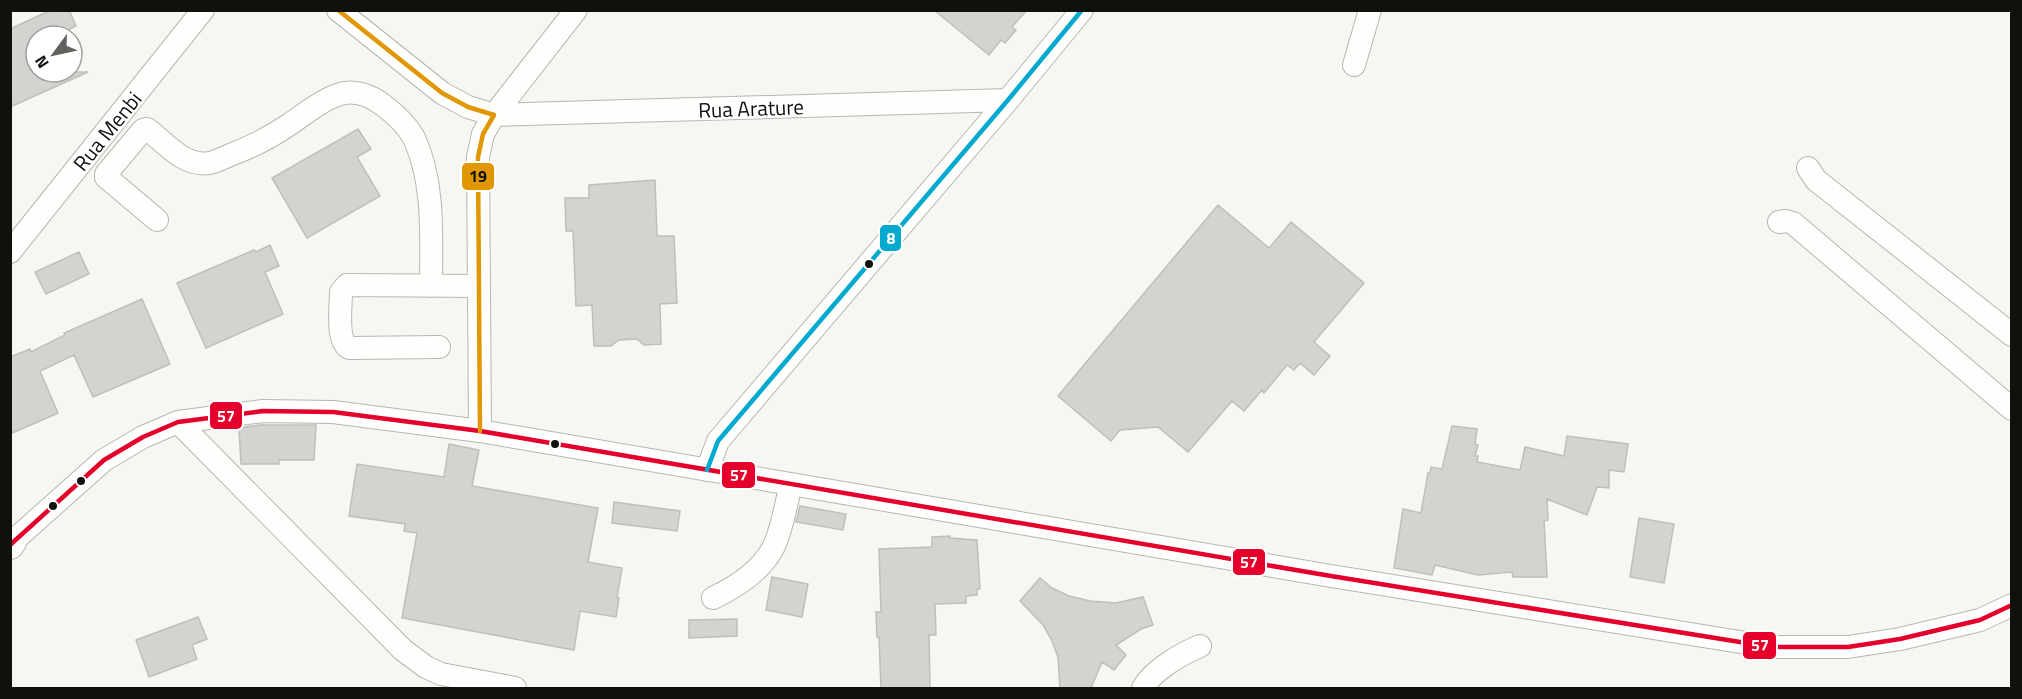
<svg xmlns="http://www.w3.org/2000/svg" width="2022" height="699" font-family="'Titillium Web',sans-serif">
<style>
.building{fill:#d3d4d0;stroke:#bebfbb;stroke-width:1.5}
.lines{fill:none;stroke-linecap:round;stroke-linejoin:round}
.minor-casing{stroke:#b6b7b2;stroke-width:24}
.major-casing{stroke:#b6b7b2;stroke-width:30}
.minor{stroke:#fefefd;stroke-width:22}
.major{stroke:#fefefd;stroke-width:28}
.bus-1-casing{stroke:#fff;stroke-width:9}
.bus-2-casing{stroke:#fff;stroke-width:9}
.bus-3-casing{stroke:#fff;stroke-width:9}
.bus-1{stroke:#e4002b;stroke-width:4.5}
.bus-2{stroke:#e09701;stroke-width:4.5}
.bus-3{stroke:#00a9ce;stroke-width:4.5}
.bus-dot{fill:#10110d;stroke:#fff;stroke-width:2}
.labels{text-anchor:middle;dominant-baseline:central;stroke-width:5;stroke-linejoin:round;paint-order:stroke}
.street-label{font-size:21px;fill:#10110d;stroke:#fff}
.line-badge{stroke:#fff;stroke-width:2}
.badge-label{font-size:16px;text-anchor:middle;font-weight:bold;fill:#fff}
.pale-badge-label{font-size:16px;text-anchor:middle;font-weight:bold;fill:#111}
</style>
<rect width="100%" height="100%" fill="#f6f7f1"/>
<path class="building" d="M 51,10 L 69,10 L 76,26 L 56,36 L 36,36 L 36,72 L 88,72 L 10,107 L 10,29 Z
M 934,10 L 1027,10 L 1012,27 L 1016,30 L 1005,43 L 1001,40 L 989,55 Z
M 358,129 L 371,149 L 357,157 L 380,196 L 307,238 L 272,178 Z
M 655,180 L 657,236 L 674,236 L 677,303 L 660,304 L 661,344 L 644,345 L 637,339 L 619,340 L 611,346 L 594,346 L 592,305 L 576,306 L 573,231 L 566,231 L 565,198 L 589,198 L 589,185 Z
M 1218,205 L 1269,248 L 1291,222 L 1364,283 L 1314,342 L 1330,356 L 1314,375 L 1300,363 L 1294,370 L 1287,365 L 1264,393 L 1262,390 L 1244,411 L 1232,401 L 1188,452 L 1158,427 L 1120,430 L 1111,441 L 1058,396 Z
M 270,245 L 279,266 L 265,272 L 283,314 L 206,348 L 177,283 L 254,250 L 256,252 Z
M 79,252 L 89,274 L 46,294 L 35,272 Z
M 142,299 L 170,364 L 93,397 L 74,355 L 40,371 L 58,413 L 10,434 L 10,357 L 30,349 L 31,352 L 65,335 L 64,333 Z
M 260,425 L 316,425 L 314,460 L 279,460 L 279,464 L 241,464 L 239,428 Z
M 1452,426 L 1477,429 L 1475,444 L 1478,445 L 1475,456 L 1478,456 L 1477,462 L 1520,470 L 1525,447 L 1564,456 L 1567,436 L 1628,444 L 1624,472 L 1609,470 L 1609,488 L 1597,487 L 1587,515 L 1547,499 L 1548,520 L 1544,521 L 1547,577 L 1513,577 L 1512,572 L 1478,575 L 1435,565 L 1432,575 L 1394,568 L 1403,509 L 1421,513 L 1428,473 L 1430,473 L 1431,467 L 1442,469 Z
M 449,444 L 479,450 L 472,486 L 598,508 L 588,562 L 622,568 L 617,598 L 619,598 L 616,617 L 580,611 L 574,650 L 402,618 L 417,533 L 404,531 L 405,524 L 349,516 L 357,464 L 444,477 Z
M 614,502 L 680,511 L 677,531 L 612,523 Z
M 800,506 L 846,514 L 843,530 L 796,522 Z
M 1639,518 L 1674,524 L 1664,583 L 1630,577 Z
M 950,536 L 950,538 L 977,540 L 980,589 L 977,589 L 977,595 L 966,596 L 966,603 L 935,604 L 936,635 L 929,635 L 930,688 L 881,688 L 879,637 L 877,637 L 876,612 L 881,612 L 879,549 L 932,547 L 932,537 Z
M 772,577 L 808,584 L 802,617 L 766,610 Z
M 1040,578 L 1052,588 L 1069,596 L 1090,601 L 1116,603 L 1143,597 L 1153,625 L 1141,629 L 1116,645 L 1126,655 L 1114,670 L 1102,662 L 1091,688 L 1060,688 L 1058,657 L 1052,641 L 1043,625 L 1020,601 Z
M 198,617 L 207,639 L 192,645 L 197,659 L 149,677 L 136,640 Z
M 737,619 L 737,636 L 689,638 L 689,620 Z"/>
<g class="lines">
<g class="minor-casing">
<path id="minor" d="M 338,10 L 442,93 L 468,107 L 494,115 L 483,134 L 478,157 L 480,431
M 1354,65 L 1370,10
M 494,115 L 1008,100
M 494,115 L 576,10
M 1808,168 L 1816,180 L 2012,335
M 157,220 L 106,177 L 106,174 L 143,130 L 147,129 C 165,142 183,167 209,163 C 216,162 223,158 230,155 C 252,147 271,137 290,124 C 305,114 320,101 337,95 C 353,89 370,95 383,105 C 395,114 407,125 414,138 C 435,183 431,238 431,286
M 1779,222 L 1786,221 L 1793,223 L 2012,409
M 10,252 L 203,10
M 439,347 L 349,348 C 336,340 341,307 341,292 L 347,285 L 479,286
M 178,422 L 403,650 L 426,667 L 441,674 L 515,688
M 707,470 L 718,441 L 1008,100 L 1082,10
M 10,540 L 12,542 L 104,460 L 143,437 L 178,422 L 263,411 L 333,412 L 480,431 L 1331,576 L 1771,647 L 1848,647 L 1900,639 L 1980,620 L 2012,605
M 713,598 C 736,587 761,571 773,548 C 782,531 786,503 791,484
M 1143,688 C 1153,670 1181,654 1200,646"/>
</g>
<g class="major-casing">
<path id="major" d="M 10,545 L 12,542"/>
</g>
<use href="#minor" class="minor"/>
<use href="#major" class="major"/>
<g class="bus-1-casing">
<path id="bus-1" d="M 10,545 L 104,460 L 143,437 L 178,422 L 263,411 L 333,412 L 480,431 L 1331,576 L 1771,647 L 1848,647 L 1900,639 L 1980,620 L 2012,605"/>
</g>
<g class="bus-2-casing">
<path id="bus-2" d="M 338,10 L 442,93 L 468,107 L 494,115 L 483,134 L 478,157 L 480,431"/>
</g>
<g class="bus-3-casing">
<path id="bus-3" d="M 707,470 L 718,441 L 1008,100 L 1082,10"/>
</g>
<use href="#bus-1" class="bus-1"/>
<use href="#bus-2" class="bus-2"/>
<use href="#bus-3" class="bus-3"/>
</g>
<g class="bus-dot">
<circle cx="869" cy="264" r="5"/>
<circle cx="555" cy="444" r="5"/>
<circle cx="81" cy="481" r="5"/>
<circle cx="53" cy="506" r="5"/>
</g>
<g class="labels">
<g class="street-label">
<text transform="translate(751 108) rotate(-2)">Rua Arature</text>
<text transform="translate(107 131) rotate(-51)">Rua Menbi</text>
</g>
</g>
<g class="line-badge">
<rect x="461" y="162" width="34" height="29" rx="6" fill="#e09701"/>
<rect x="879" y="224" width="23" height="28" rx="6" fill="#00a9ce"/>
<rect x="209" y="401" width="34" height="29" rx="6" fill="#e4002b"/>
<rect x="721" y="461" width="35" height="28" rx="6" fill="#e4002b"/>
<rect x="1232" y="548" width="34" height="28" rx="6" fill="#e4002b"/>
<rect x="1742" y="631" width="35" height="29" rx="6" fill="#e4002b"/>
</g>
<g class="badge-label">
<text x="891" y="244">8</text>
<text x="226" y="422">57</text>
<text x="739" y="481">57</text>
<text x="1249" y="568">57</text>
<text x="1760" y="651">57</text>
</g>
<g class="pale-badge-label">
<text x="478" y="182">19</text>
</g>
<rect width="2022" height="699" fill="none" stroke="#10110d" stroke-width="24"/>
<g transform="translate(54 54) rotate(237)"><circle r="28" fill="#ffffff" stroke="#9fa09e" stroke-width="1.5"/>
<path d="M0-4.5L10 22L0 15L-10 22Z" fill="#60625d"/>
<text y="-9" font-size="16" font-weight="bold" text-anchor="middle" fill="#10110d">N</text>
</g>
</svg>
